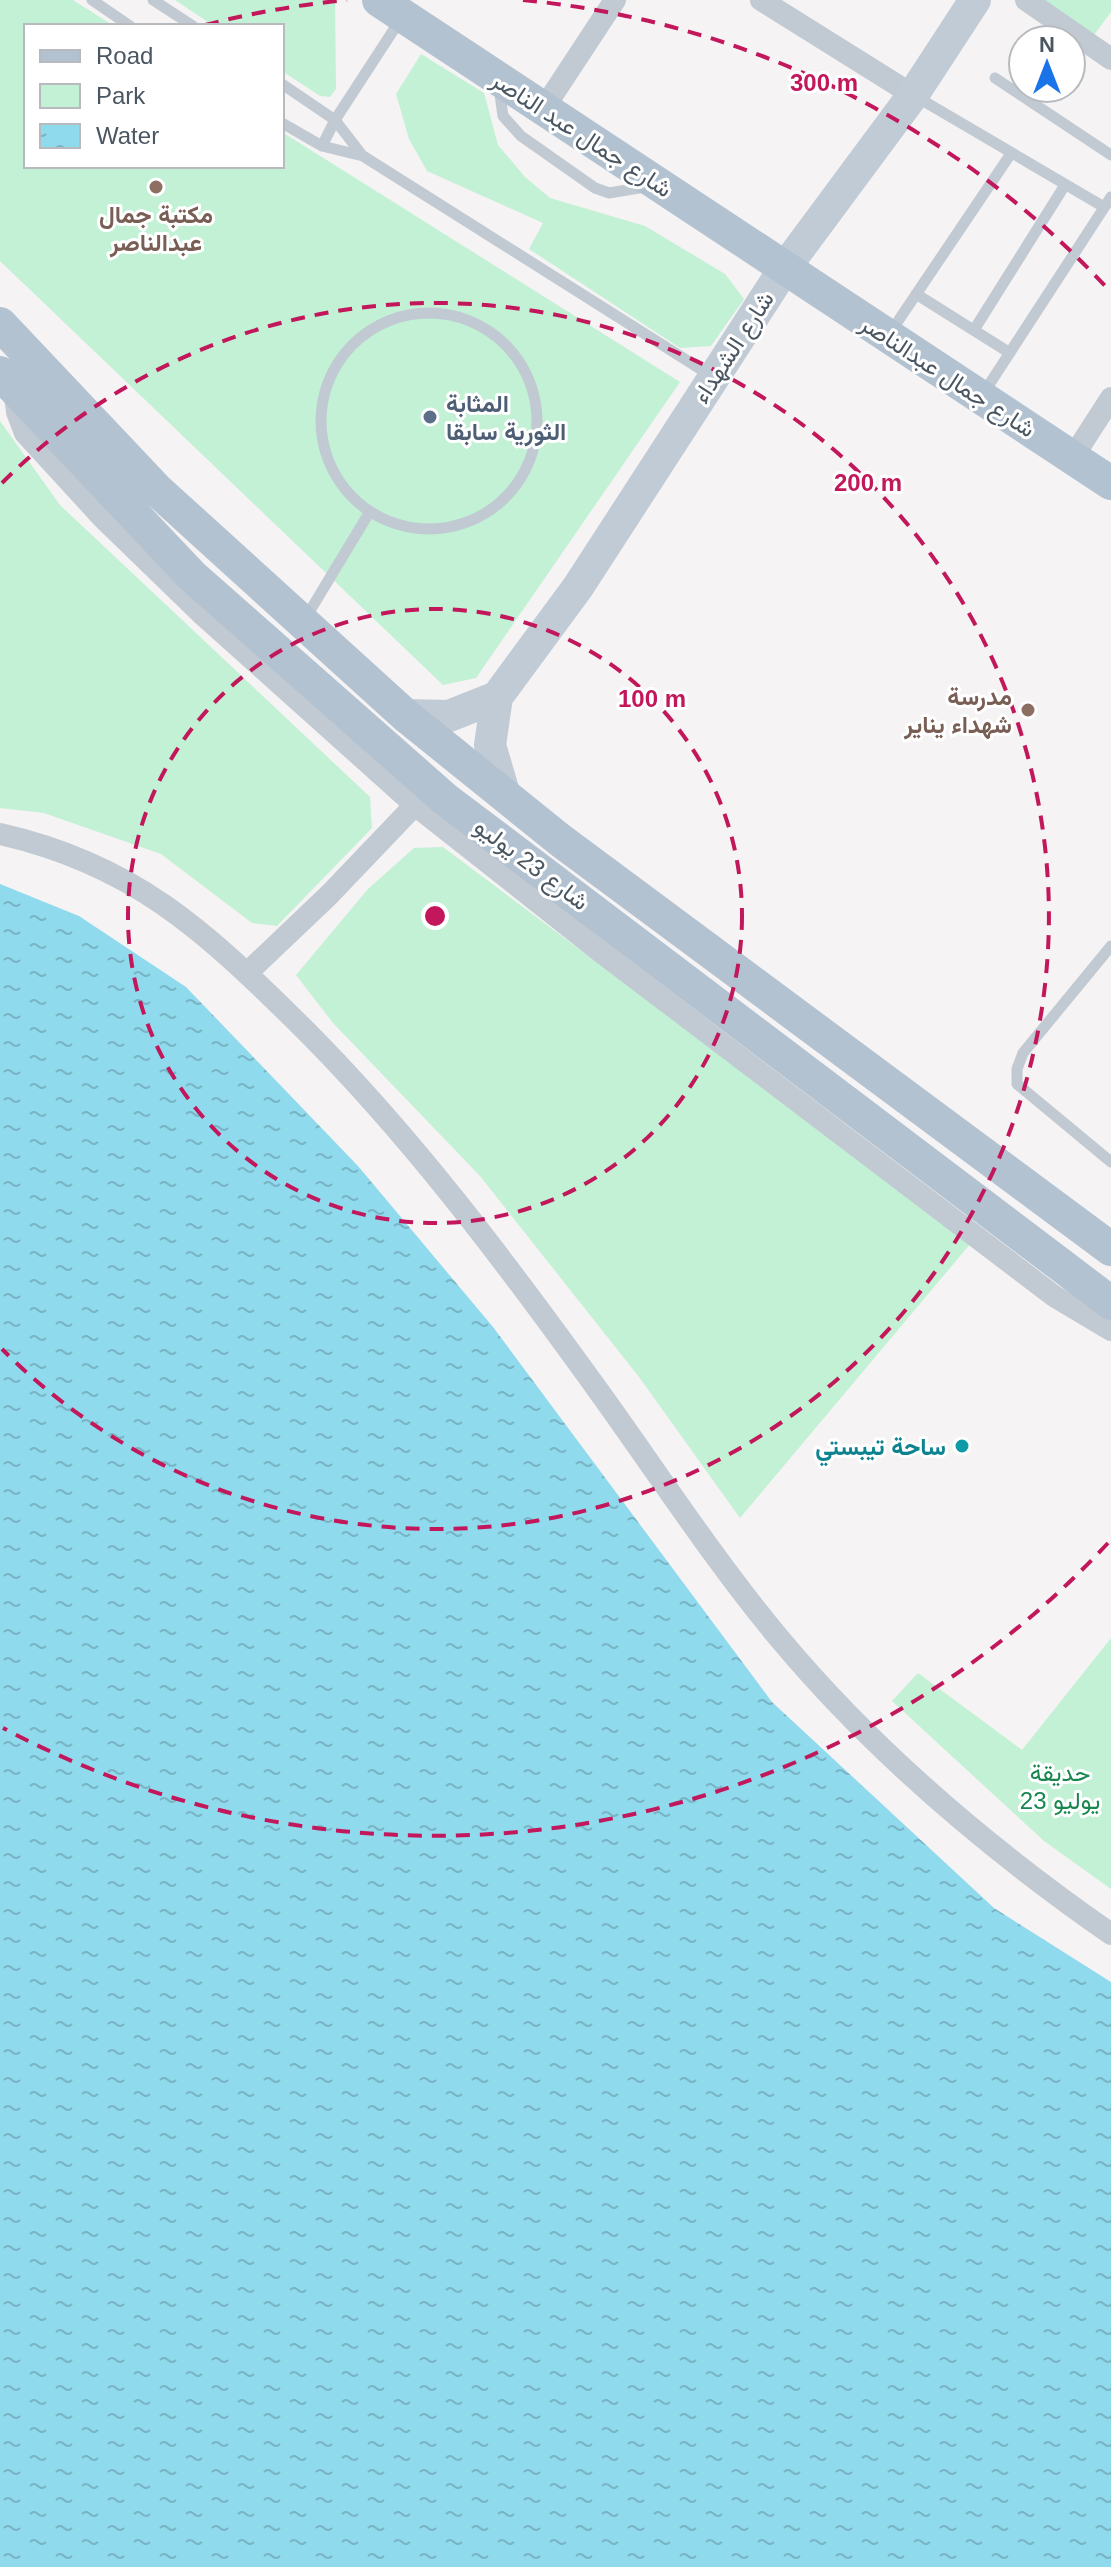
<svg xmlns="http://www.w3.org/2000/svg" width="1111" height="2567" font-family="Helvetica,Vazirmatn,sans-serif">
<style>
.green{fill:#c3f1d5}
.water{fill:url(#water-ripples)}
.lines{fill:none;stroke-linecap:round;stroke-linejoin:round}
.lane{stroke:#c1cad2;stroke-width:11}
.street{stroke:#c1cad2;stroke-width:22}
.secondary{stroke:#c1cbd6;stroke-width:32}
.primary{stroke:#b3c2d1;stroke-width:34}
.ring{fill:none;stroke:#c2185b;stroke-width:4;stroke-dasharray:14 10}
.education-dot{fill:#8d6e63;stroke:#fff;stroke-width:3}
.service-dot{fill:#5c6f8a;stroke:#fff;stroke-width:3}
.culture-dot{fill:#0f9aa8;stroke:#fff;stroke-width:3}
.labels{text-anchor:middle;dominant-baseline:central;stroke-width:6;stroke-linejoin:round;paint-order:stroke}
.street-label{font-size:24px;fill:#4a5661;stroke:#fff}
.education-label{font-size:24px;font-weight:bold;fill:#785e54;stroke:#fff}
.service-label{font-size:24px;font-weight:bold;fill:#4e5e75;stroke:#fff;text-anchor:start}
.culture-label{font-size:24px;font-weight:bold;fill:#0d838f;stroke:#fff;text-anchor:end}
.park-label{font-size:24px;fill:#17864f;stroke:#fff}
.centre{fill:#c2185b;stroke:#fff;stroke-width:4}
.ring-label{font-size:24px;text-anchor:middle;font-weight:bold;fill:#c2185b;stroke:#fff;stroke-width:6;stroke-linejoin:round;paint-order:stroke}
</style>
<defs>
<pattern id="water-ripples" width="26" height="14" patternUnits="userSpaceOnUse" patternTransform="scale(2)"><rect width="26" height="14" fill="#90daee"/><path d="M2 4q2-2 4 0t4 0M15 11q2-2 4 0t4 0" fill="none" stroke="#78b4c4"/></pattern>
</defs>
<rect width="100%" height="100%" fill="#f5f3f3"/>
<path class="green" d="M 0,0 L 73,0 L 114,26 L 26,26 L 26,166 L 282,166 L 282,132 L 680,382 L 476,678 L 443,685 L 0,261 Z
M 175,0 L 335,0 L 336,89 L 330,97 L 320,96 L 282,71 L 282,26 L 214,26 Z
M 1033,0 L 1111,0 L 1111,12 L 1088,43 Z
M 421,54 L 484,93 L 498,145 L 525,177 L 550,198 L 645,226 L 725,274 L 744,299 L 711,346 L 680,348 L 529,249 L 543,223 L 427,171 L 409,139 L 396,94 Z
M 0,421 L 60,505 L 370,797 L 372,828 L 277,926 L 252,923 L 161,854 L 44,813 L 0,808 Z
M 443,847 L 971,1243 L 740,1518 L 639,1377 L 480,1176 L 333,1023 L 296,975 L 368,889 L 414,848 Z
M 1111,1638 L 1111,1889 L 1044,1841 L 892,1701 L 918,1673 L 1022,1750 Z"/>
<path class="water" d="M 0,884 L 79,916 L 186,987 L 358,1166 L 493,1327 L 772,1702 L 994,1908 L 1111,1982 L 1111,2567 L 0,2567 Z"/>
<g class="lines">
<path class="lane" d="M 92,0 L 130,26
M 153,0 L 193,26
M 995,78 L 1111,155
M 282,84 L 335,120 L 362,155
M 499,87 L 503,116 L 521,136 L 595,188 L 609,193 L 645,187
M 915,96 L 1104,207
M 282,123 L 322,146 L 363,156 L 710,375
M 322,146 L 335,120 L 402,17
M 916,294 L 1010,353
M321 421a108 108 0 1 1 216 0a108 108 0 1 1-216 0Z
M 974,330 L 1065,185
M 890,333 L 1010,155
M 983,394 L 1111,197
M 305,619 L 369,513
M 1111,946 L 1023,1053 L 1017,1069 L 1017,1084 L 1111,1162"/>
<path class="street" d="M 761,0 L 913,95
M 1026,0 L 1111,59
M 544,108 L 615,0
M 14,388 L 17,412 L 25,433 L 102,517 L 203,615 L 415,805 L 329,895 L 247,973
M 1073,457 L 1111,398
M 415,805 L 601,952 L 1054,1296 L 1111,1330
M 0,834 C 133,864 204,930 298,1023 C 411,1135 507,1264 600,1393 C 659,1475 714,1560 779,1638 C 874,1752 989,1849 1111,1934"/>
<path class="secondary" d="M 405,715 L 449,716 L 497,697
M 505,796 L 490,745 L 497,697 L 578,587 L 784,269 L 913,95 L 975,0"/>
<path class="primary" d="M 379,0 L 1111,483
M 0,324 L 156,489 L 405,715 L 560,840 L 1111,1249
M 0,373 L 192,576 L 445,799 L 1111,1303"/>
</g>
<g class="ring">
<circle cx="435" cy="916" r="307"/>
<path d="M2 483A613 613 0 1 1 2 1349"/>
<path d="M1108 1543A920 920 0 0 1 3 1728M205 25A920 920 0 0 1 347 0M523 0A920 920 0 0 1 1108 289"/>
</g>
<g class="education-dot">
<circle cx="156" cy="187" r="8"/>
<circle cx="1028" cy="710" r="8"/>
</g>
<circle class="service-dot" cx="430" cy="417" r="8"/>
<circle class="culture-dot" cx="962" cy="1446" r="8"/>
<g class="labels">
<g class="street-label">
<text transform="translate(582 134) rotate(33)">شارع جمال عبد الناصر</text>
<text transform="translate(733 347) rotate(-57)">شارع الشهداء</text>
<text transform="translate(948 376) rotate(33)">شارع جمال عبدالناصر</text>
<text transform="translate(532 864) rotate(37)">شارع 23 يوليو</text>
</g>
<g class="education-label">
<text x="156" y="214">مكتبة جمال<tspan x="156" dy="28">عبدالناصر</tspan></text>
<text x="1012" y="696" text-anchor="end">مدرسة<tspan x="1012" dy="28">شهداء يناير</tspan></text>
</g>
<g class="service-label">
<text x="446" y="403">المثابة<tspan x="446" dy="28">الثورية سابقا</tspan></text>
</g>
<g class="culture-label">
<text x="946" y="1446">ساحة تيبستي</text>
</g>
<g class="park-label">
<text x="1060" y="1772">حديقة<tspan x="1060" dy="28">23 يوليو</tspan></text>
</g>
</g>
<circle cx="435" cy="916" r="12" class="centre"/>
<g class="ring-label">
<text x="824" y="91">300 m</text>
<text x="868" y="491">200 m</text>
<text x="652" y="707">100 m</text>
</g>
<rect x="24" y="24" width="260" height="144" fill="#ffffff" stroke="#b7bbc0" stroke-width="2"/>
<rect x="40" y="50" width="40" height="12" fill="#b3c2d1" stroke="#b7bbc0" stroke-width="2"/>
<text x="96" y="64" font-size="24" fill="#4a5661">Road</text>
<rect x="40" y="84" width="40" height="24" fill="#c3f1d5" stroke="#b7bbc0" stroke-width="2"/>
<text x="96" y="104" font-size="24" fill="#4a5661">Park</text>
<rect x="40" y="124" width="40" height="24" fill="url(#water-ripples)" stroke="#b7bbc0" stroke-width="2"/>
<text x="96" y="144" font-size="24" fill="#4a5661">Water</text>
<g transform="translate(1047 64)"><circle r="38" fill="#ffffff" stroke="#b7bbc0" stroke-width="2"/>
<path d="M0-6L14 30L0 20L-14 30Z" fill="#1a73e8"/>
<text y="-12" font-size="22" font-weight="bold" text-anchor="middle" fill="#4a5661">N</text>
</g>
</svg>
